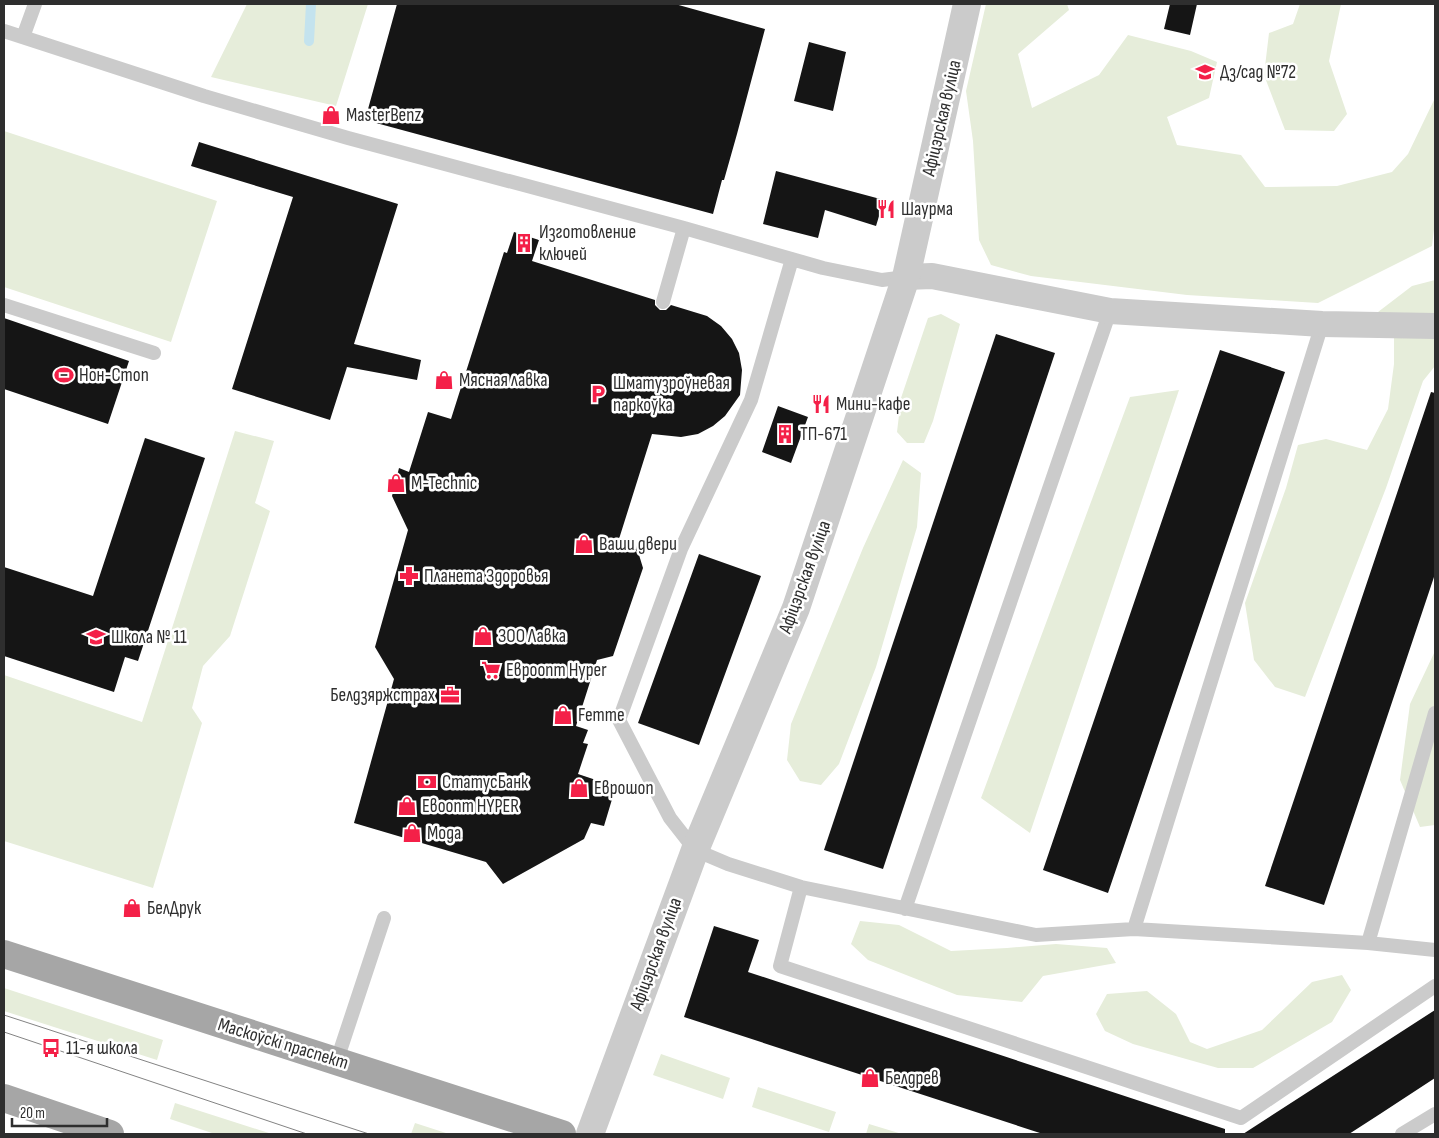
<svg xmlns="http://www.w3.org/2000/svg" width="1439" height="1138" font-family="'Sofia Sans Condensed',sans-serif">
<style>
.green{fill:#e6edda}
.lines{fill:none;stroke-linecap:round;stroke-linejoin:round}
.stream{stroke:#c4e3ee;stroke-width:10}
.building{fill:#151515}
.service{stroke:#cbcbcb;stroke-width:14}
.minor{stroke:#cbcbcb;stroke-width:26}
.tertiary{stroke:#cbcbcb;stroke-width:28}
.primary{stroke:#a6a6a6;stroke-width:28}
.tram{stroke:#838383;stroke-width:1}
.labels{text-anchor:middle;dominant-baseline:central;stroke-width:5;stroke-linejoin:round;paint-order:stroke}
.poi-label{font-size:19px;fill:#2e2e2e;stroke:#fff;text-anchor:start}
.street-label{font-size:19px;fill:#2e2e2e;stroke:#fff}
</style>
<rect width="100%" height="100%" fill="#fff"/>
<path class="green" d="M 247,4 L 368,4 L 336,106 L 211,77 Z
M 986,4 L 1067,4 L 1069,10 L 1018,54 L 1032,108 L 1099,75 L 1128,35 L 1191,51 L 1217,62 L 1209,98 L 1167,117 L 1177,145 L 1241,155 L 1265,187 L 1337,186 L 1392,172 L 1408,154 L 1435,98 L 1435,221 L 1432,246 L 1318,303 L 1187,295 L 1031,276 L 991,265 L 979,240 L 973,141 L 966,91 Z
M 1300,4 L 1341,4 L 1329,61 L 1347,114 L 1334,131 L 1285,130 L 1264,75 L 1269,33 L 1293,24 Z
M 4,131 L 217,201 L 171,342 L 4,287 Z
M 1435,280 L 1435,317 L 1383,320 L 1378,312 L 1412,286 Z
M 941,314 L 960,324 L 933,421 L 924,443 L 907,443 L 897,432 L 901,398 L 928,318 Z
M 1435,335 L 1435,366 L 1423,381 L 1386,488 L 1305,697 L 1275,687 L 1254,660 L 1245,603 L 1286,488 L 1298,445 L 1326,439 L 1367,450 L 1388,409 L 1394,364 L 1394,337 Z
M 1179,390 L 1030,833 L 981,798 L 1130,397 Z
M 235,431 L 274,441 L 255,503 L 270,511 L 230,636 L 203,666 L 192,708 L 202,723 L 153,888 L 4,841 L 4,675 L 142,722 Z
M 903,460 L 921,473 L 917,527 L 876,667 L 839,764 L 821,785 L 800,781 L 787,760 L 791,724 L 863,548 Z
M 1435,651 L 1435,825 L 1420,827 L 1400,780 L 1410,704 Z
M 860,921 L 899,925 L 951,951 L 1007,948 L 1056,944 L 1107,948 L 1116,963 L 1043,976 L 1022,1002 L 957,995 L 868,960 L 851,944 Z
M 1342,975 L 1351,990 L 1332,1022 L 1253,1068 L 1218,1068 L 1133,1044 L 1105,1031 L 1096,1014 L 1107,994 L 1147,991 L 1176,1014 L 1190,1042 L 1207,1049 L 1262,1030 L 1312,982 Z
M 4,988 L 163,1040 L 157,1060 L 4,1011 Z
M 661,1054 L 730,1078 L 723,1099 L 653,1075 Z
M 758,1087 L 836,1112 L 829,1132 L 752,1107 Z
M 175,1103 L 272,1134 L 215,1134 L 170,1119 Z
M 415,1123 L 449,1134 L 411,1134 Z
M 869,1124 L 902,1134 L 866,1134 Z"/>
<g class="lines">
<path class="stream" d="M 309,41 L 311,4"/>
</g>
<path class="building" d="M 397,4 L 675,4 L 765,29 L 737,134 L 724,180 L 722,180 L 713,214 L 365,120 Z
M 1170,4 L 1197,4 L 1190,35 L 1164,29 Z
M 809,42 L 846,52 L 833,111 L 794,101 Z
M 199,142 L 398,204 L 354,344 L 421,360 L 417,380 L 347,367 L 330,420 L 232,389 L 293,197 L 191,166 Z
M 776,171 L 884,200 L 876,226 L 825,210 L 818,238 L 763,224 Z
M 514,232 L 539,240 L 532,261 L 655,300 L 655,305 L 660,310 L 666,310 L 671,305 L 707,316 L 721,326 L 732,339 L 739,353 L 742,370 L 740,395 L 725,416 L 713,426 L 698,434 L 681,437 L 652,434 L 619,539 L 636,545 L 643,568 L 613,656 L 597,660 L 576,726 L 588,730 L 583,743 L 588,744 L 578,774 L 605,783 L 602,793 L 613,796 L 604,826 L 591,823 L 584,839 L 503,884 L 486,862 L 354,823 L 394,679 L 375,647 L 408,530 L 392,496 L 399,468 L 409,472 L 428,412 L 451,419 L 504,252 L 507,253 Z
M 4,318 L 129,361 L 108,424 L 4,389 Z
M 996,334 L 1055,353 L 883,869 L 824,850 Z
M 1220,350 L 1285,372 L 1108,893 L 1043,870 Z
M 1431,392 L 1435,393 L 1435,574 L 1324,905 L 1265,886 Z
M 778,406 L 808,417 L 791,463 L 762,452 Z
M 145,438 L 205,458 L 138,661 L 125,657 L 114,692 L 4,656 L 4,567 L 93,596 Z
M 699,554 L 761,576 L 699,745 L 638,723 Z
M 714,926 L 759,940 L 748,972 L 1225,1129 L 1225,1134 L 1043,1134 L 684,1017 Z
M 1435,1010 L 1435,1078 L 1380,1114 L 1349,1134 L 1243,1134 Z"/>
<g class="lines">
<path class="service" d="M 4,31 L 204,96 L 348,138 L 684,228 L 823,268 L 882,280 L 906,277
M 23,37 L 35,4
M 792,259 L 751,400 L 681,549 L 619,720 L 670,818 L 695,850 L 728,864 L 801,887 L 1036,935 L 1134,929 L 1368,943 L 1435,950
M 663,302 L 684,228
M 4,305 L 154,353
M 801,887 L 780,966 L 1241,1118 L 1435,986
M 905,909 L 1110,311
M 1134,929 L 1322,324
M 1368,943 L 1435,713
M 337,1060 L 384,918
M 1402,1134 L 1435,1114"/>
<path class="minor" d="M 906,277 L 932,276 L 1110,311 L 1322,324 L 1435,326"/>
<path class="tertiary" d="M 590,1134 L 695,850 L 796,608 L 906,277 L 967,4"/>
<path class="primary" d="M 4,954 L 562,1134
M 4,1098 L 110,1134"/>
<path class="tram" d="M 4,1015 L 369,1134
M 4,1032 L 307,1134"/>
</g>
<defs>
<g id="school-bare" transform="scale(1.5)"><path d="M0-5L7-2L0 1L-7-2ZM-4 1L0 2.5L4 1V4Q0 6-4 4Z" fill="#f42048" stroke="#fff" stroke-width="2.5" paint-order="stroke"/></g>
<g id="shop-bare" transform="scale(1.5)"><path d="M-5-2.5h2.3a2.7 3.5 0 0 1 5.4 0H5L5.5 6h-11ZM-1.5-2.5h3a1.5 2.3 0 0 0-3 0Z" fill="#f42048" stroke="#fff" stroke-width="2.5" paint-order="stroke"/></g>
<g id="restaurant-bare" transform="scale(1.5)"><path d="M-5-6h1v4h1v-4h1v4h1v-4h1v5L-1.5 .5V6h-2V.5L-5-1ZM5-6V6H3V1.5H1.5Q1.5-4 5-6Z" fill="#f42048" stroke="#fff" stroke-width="2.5" paint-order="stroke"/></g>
<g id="building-bare" transform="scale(1.5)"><path d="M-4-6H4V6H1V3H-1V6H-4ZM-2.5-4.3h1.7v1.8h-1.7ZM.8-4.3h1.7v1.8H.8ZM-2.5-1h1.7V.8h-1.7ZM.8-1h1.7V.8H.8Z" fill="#f42048" stroke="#fff" stroke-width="2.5" paint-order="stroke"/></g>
<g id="stadium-bare" transform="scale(1.5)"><path d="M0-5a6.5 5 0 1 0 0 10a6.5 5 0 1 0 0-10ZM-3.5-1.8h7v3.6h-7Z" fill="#f42048" stroke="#fff" stroke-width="2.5" paint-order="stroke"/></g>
<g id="parking-bare" transform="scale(1.5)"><path d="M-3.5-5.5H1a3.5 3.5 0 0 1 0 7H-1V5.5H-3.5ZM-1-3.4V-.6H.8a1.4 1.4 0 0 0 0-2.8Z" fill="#f42048" stroke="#fff" stroke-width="2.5" paint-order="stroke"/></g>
<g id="pharmacy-bare" transform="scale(1.5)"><path d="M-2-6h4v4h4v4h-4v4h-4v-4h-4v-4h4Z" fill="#f42048" stroke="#fff" stroke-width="2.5" paint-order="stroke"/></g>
<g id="supermarket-bare" transform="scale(1.5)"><path d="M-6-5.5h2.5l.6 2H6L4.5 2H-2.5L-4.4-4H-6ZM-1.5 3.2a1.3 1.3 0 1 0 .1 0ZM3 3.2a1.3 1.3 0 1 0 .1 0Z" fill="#f42048" stroke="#fff" stroke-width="2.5" paint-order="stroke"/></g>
<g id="office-bare" transform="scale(1.5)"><path d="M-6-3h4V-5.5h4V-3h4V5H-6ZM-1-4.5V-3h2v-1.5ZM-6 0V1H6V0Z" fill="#f42048" stroke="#fff" stroke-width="2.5" paint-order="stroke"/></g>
<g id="bank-bare" transform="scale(1.5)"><path d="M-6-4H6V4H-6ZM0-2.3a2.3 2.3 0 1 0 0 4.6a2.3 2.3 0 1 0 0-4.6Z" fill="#f42048" stroke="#fff" stroke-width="2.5" paint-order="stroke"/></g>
<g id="bus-bare" transform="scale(1.5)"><path d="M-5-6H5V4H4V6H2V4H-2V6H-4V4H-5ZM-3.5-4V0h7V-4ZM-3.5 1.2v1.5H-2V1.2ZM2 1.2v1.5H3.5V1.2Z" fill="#f42048" stroke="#fff" stroke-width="2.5" paint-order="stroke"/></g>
</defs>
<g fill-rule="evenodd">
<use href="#school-bare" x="1205" y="72"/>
<use href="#shop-bare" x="331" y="115"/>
<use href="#restaurant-bare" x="886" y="209"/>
<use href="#building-bare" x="524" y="243"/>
<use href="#stadium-bare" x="64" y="375"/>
<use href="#shop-bare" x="444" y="380"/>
<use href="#parking-bare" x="598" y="394"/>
<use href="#restaurant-bare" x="821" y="404"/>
<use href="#building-bare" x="785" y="434"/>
<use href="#shop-bare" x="396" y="483"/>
<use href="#shop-bare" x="584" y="544"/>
<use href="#pharmacy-bare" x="409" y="576"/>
<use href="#shop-bare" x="483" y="636"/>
<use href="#school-bare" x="96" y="637"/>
<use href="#supermarket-bare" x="491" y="670"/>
<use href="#office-bare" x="450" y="695"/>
<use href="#shop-bare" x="563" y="715"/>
<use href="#bank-bare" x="427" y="782"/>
<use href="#shop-bare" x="579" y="788"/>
<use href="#shop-bare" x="407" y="806"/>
<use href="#shop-bare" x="412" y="833"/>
<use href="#shop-bare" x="132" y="908"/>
<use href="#bus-bare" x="51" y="1048"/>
<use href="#shop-bare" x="870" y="1078"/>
</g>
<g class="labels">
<g class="poi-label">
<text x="1220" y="72">Дз/сад №72</text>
<text x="346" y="115">MasterBenz</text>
<text x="901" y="209">Шаурма</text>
<text x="539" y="232">Изготовление<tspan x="539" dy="22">ключей</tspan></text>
<text x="79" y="375">Нон-Стоп</text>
<text x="459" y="380">Мясная лавка</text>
<text x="613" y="383">Шматузроўневая<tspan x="613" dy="22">паркоўка</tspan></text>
<text x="836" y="404">Мини-кафе</text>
<text x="800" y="434">ТП-671</text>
<text x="411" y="483">M-Technic</text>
<text x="599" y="544">Ваши двери</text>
<text x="424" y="576">Планета Здоровья</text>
<text x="498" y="636">ЗОО Лавка</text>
<text x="111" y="637">Школа № 11</text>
<text x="506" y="670">Евроопт Hyper</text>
<text x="435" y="695" text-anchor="end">Белдзяржстрах</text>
<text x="578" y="715">Femme</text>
<text x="442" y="782">СтатусБанк</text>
<text x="594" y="788">Еврошоп</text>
<text x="422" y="806">Евоопт HYPER</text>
<text x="427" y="833">Мода</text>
<text x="147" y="908">БелДрук</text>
<text x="66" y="1048">11-я школа</text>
<text x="885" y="1078">Белдрев</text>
</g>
<g class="street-label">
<text transform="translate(942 118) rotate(-77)">Афіцэрская вуліца</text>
<text transform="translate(805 577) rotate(-70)">Афіцэрская вуліца</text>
<text transform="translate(656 954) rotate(-70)">Афіцэрская вуліца</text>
<text transform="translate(283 1044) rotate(17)">Маскоўскі праспект</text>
</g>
</g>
<rect width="1439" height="1138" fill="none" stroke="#2e2e2e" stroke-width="10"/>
<path d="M12 1118v8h95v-8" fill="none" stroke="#2e2e2e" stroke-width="2.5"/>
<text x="20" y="1118" font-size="15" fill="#2e2e2e" stroke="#ffffff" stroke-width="4" paint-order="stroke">20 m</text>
</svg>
